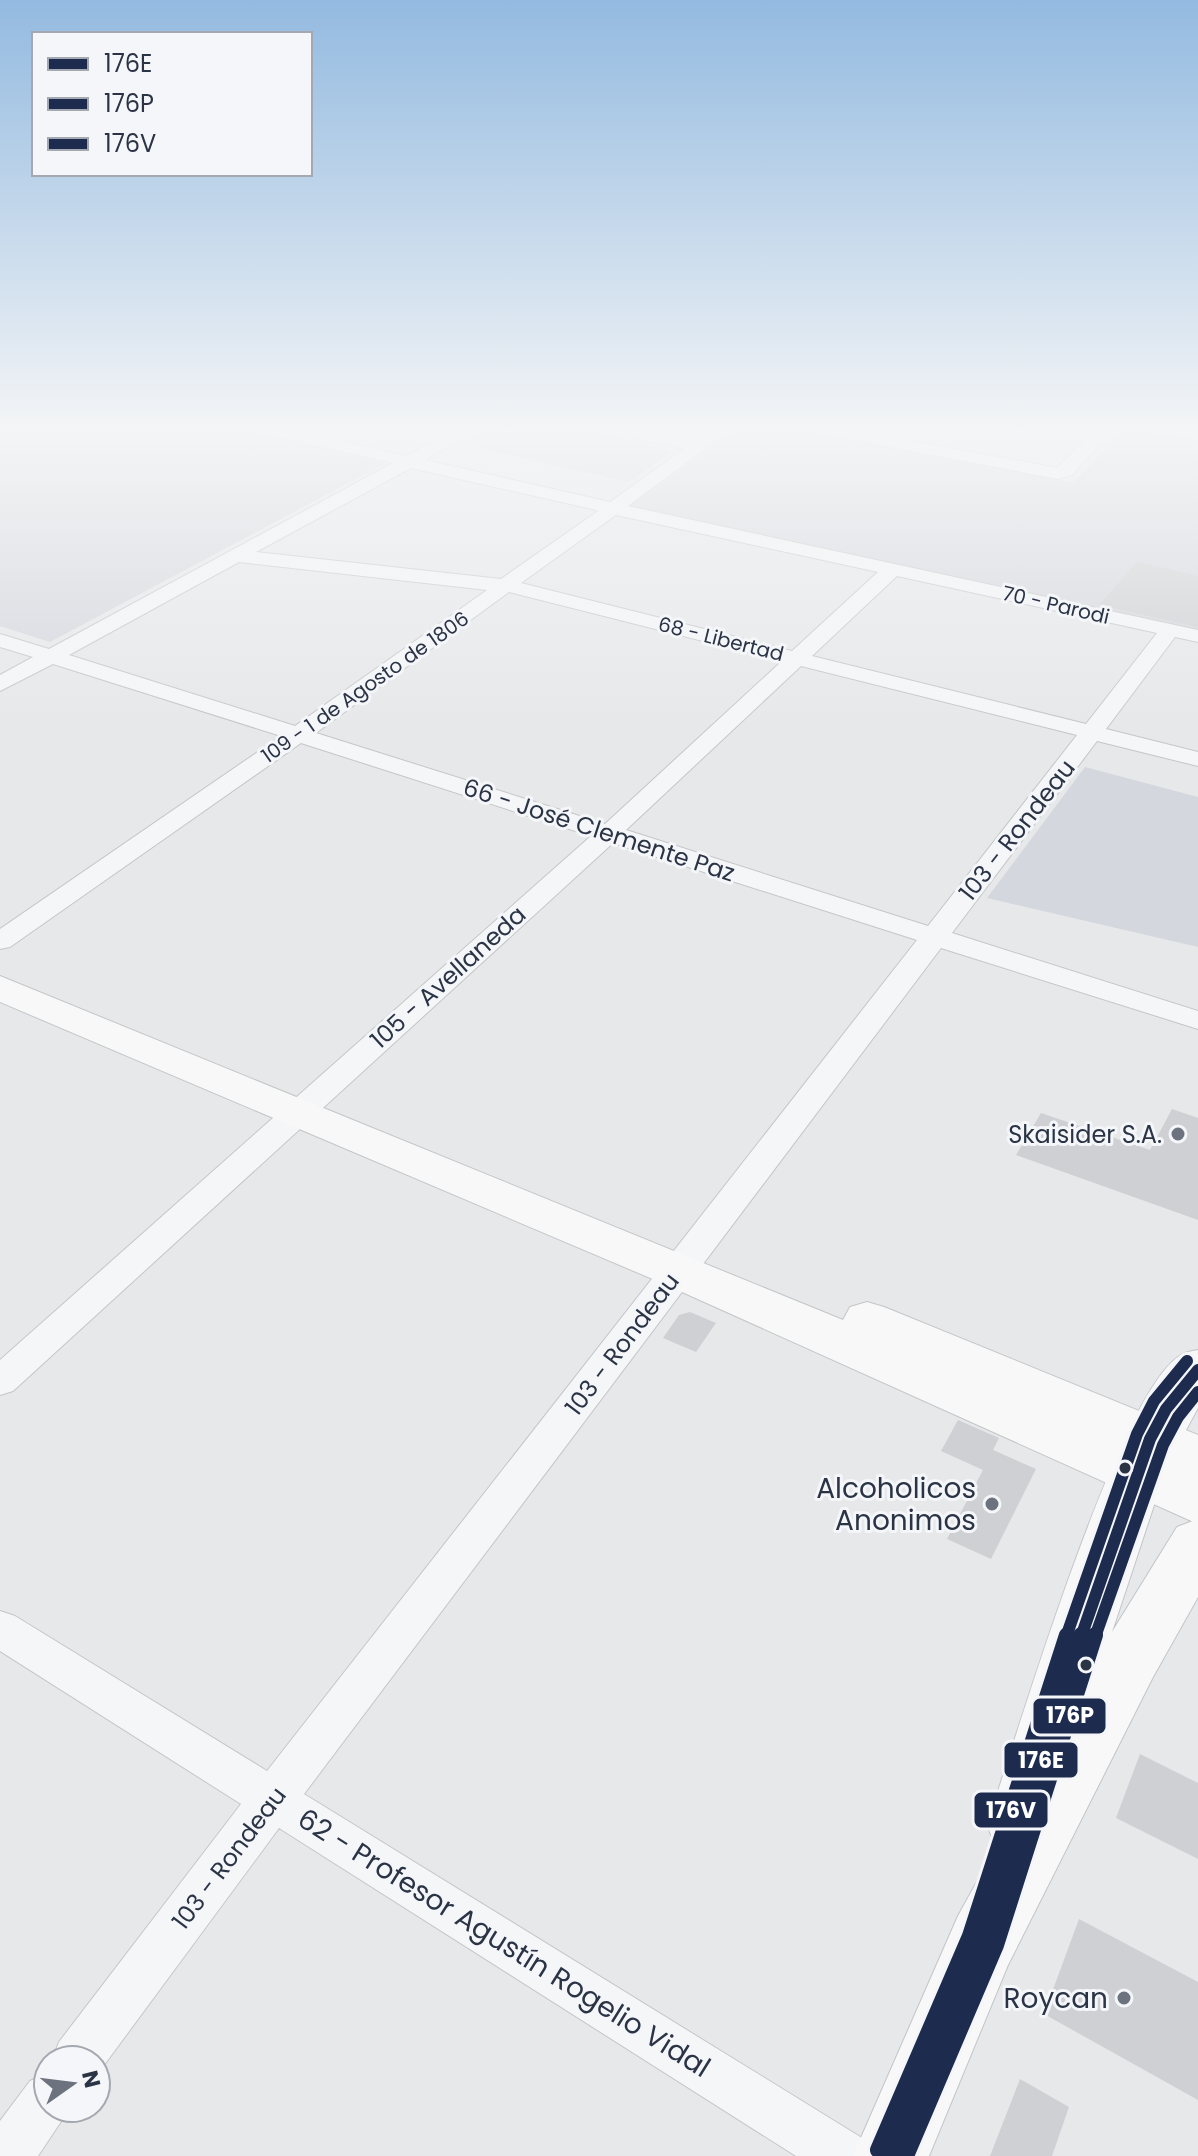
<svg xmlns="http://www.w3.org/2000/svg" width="1198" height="2156" font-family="Poppins,sans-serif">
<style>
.built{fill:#d4d7dd}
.building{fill:#ced0d3}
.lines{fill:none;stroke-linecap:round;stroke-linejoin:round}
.street-casing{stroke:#c4c6c8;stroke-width:2}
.secondary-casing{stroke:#c4c6c8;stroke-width:2}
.primary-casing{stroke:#c2c5c8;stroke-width:2}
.street{fill:#f5f6f7;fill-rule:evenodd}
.secondary{fill:#f8f8f8;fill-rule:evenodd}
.primary{fill:#f8f8f8;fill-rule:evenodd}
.bus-1-far1-casing{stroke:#f4f6f9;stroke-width:18}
.bus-1-casing{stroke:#f4f6f9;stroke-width:22}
.bus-2-far1-casing{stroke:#f4f6f9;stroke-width:18}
.bus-2-casing{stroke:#f4f6f9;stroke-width:22}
.bus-3-far1-casing{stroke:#f4f6f9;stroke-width:18}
.bus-3-casing{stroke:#f4f6f9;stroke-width:22}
.bus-1-far1{stroke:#1d2b4f;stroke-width:12}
.bus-1{stroke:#1d2b4f;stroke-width:16}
.bus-2-far1{stroke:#1d2b4f;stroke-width:12}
.bus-2{stroke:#1d2b4f;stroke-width:16}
.bus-3-far1{stroke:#1d2b4f;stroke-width:12}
.bus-3{stroke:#1d2b4f;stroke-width:16}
.poi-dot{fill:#6c737f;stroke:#f4f6f9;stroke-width:3}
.bus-dot{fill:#2b3445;stroke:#f4f6f9;stroke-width:3}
.labels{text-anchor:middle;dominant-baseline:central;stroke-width:6;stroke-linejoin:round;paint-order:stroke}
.far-street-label{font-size:20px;fill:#2b3445;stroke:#f4f6f9}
.street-label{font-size:24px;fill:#2b3445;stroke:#f4f6f9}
.poi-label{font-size:24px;fill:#2b3445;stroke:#f4f6f9;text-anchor:end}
.near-poi-label{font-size:28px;fill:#2b3445;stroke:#f4f6f9;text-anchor:end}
.near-street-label{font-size:28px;fill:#2b3445;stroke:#f4f6f9}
.line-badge{stroke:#f4f6f9;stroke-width:3}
.badge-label{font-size:22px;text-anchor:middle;font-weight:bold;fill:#fff}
</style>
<rect width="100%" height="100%" fill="#e6e8ea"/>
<path class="built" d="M 0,427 L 232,427 L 386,463 L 50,642 L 0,626 Z
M 491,427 L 573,427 L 673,451 L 629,482 L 460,444 Z
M 741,427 L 789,427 L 1073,483 L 1126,427 L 1198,427 L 1198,630 L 629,506 Z
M 1085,767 L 1198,797 L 1198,947 L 987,898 Z"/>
<path class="building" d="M 1137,562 L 1198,576 L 1198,627 L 1099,605 Z
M 1172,1109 L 1198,1118 L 1198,1220 L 1016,1155 L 1041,1113 L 1150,1150 Z
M 690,1312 L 716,1323 L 696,1352 L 663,1338 L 679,1315 Z
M 958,1420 L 999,1438 L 993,1450 L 1036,1469 L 991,1559 L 947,1539 L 983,1470 L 941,1451 Z
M 1140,1754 L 1198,1783 L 1198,1859 L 1116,1818 Z
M 1079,1919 L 1198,1982 L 1198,2100 L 1044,2014 Z
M 1020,2079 L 1069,2107 L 1052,2156 L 990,2156 Z"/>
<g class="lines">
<g class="street-casing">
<path id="street" d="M 250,427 L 279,427 L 407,456 L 461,427 L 481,427 L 425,460 L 610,502 L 684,449 L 600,431 L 598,427 L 628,427 L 695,441 L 715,427 L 734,427 L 628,506 L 1198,630 L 1198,642 L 1175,637 L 1106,729 L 1198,752 L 1198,766 L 1097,741 L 952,933 L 1198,1011 L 1198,1029 L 941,948 L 304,1794 L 862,2138 L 870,2156 L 796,2156 L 279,1828 L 96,2076 L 96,2060 L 52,2060 L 59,2042 L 241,1804 L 0,1651 L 0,1611 L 15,1616 L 267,1771 L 917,940 L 613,843 L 13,1391 L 0,1395 L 0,1360 L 591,836 L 301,743 L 10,947 L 0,949 L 0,929 L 281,736 L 53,664 L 0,691 L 0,675 L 33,657 L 0,647 L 0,634 L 49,649 L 393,463 L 252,431 ZM 411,468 L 592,509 L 598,511 L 501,579 L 256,552 ZM 616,515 L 878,572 L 792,651 L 521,583 ZM 239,562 L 487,590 L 295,726 L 69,655 ZM 897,576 L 1157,633 L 1086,724 L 812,656 ZM 509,592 L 782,661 L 605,824 L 316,733 ZM 801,666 L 1077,735 L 928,926 L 626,830 Z
M 805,427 L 838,427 L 1057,468 L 1098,427 L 1115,427 L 1072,475 L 1058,479 L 813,432 Z
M 1142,427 L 1198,430 L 1198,440 L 1150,432 Z
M 48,2073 L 48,2108 L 70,2108 L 38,2156 L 0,2156 L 0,2121 L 30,2081 Z"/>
</g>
<g class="secondary-casing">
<path id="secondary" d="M 0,976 L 843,1320 L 850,1307 L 867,1302 L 884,1307 L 1198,1435 L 1198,1524 L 662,1283 L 0,1002 Z"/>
</g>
<g class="primary-casing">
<path id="primary" d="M 1198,1350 L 1198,1408 L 1168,1463 L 1112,1632 L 1177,1527 L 1198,1519 L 1198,1597 L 1153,1677 L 1008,1965 L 929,2156 L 853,2156 L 958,1916 L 996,1847 L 987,1825 C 1015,1742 1118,1391 1181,1355 C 1185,1352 1193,1351 1198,1350 Z"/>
</g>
<use href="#street" class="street"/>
<use href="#secondary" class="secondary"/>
<use href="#primary" class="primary"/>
<g class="bus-1-far1-casing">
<path id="bus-1-far1" d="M 1081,1637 L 1150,1439 L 1166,1409 L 1198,1370"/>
</g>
<g class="bus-1-casing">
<path id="bus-1" d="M 891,2156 L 983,1941 L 1081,1635"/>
</g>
<g class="bus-2-far1-casing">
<path id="bus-2-far1" d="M 1095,1637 L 1163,1445 L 1178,1417 L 1198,1392"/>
</g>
<g class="bus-2-casing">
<path id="bus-2" d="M 906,2156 L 996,1945 L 1095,1635"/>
</g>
<g class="bus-3-far1-casing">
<path id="bus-3-far1" d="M 1066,1637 L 1137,1434 L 1154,1401 L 1187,1361"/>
</g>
<g class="bus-3-casing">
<path id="bus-3" d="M 878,2150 L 970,1936 L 1067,1635"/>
</g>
<use href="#bus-1-far1" class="bus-1-far1"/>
<use href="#bus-1" class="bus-1"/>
<use href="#bus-2-far1" class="bus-2-far1"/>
<use href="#bus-2" class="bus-2"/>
<use href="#bus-3-far1" class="bus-3-far1"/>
<use href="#bus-3" class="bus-3"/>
</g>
<linearGradient id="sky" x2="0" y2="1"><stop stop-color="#93bae0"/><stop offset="0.59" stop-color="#f4f5f6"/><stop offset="1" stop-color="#f4f5f6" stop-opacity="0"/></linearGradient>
<rect width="1198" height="729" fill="url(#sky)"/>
<g class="poi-dot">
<circle cx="1178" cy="1134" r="8"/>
<circle cx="992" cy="1504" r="8"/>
<circle cx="1124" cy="1998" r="8"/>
</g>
<g class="bus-dot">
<circle cx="1125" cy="1468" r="7"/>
<circle cx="1086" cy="1665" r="7"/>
</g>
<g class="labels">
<g class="far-street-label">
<text transform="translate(1056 605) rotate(13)">70 - Parodi</text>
<text transform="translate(721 639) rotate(14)">68 - Libertad</text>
<text transform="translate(365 687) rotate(-35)">109 - 1 de Agosto de 1806</text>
</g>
<g class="street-label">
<text transform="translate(599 830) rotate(18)">66 - José Clemente Paz</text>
<text transform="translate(1017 830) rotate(-52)">103 - Rondeau</text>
<text transform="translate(448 977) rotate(-42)">105 - Avellaneda</text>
<text transform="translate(622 1344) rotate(-53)">103 - Rondeau</text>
<text transform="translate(229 1858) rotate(-53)">103 - Rondeau</text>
</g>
<g class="poi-label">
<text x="1162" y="1134">Skaisider S.A.</text>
</g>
<g class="near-poi-label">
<text x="976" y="1488">Alcoholicos<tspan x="976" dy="32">Anonimos</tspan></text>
<text x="1108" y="1998">Roycan</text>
</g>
<g class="near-street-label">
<text transform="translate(504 1943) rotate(32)">62 - Profesor Agustín Rogelio Vidal</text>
</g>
</g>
<g class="line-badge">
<rect x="1032" y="1697" width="75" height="38" rx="8" fill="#1d2b4f"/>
<rect x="1003" y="1741" width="76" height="38" rx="8" fill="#1d2b4f"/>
<rect x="973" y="1791" width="76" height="38" rx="8" fill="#1d2b4f"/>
</g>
<g class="badge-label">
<text x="1070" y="1723">176P</text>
<text x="1041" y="1768">176E</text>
<text x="1011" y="1818">176V</text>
</g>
<rect x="32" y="32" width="280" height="144" fill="#f4f6f9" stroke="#a4a8b1" stroke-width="2"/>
<rect x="48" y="58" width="40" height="12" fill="#1d2b4f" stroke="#a4a8b1" stroke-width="2"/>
<text x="104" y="72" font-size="24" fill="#2b3445">176E</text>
<rect x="48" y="98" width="40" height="12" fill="#1d2b4f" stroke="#a4a8b1" stroke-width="2"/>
<text x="104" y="112" font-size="24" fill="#2b3445">176P</text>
<rect x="48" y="138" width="40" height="12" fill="#1d2b4f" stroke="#a4a8b1" stroke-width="2"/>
<text x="104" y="152" font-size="24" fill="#2b3445">176V</text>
<g transform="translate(72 2084) rotate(76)"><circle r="38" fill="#f4f6f9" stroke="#a4a8b1" stroke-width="2"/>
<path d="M0-6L14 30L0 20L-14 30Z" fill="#6c737f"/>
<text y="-12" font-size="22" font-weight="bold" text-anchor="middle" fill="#2b3445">N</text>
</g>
</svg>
